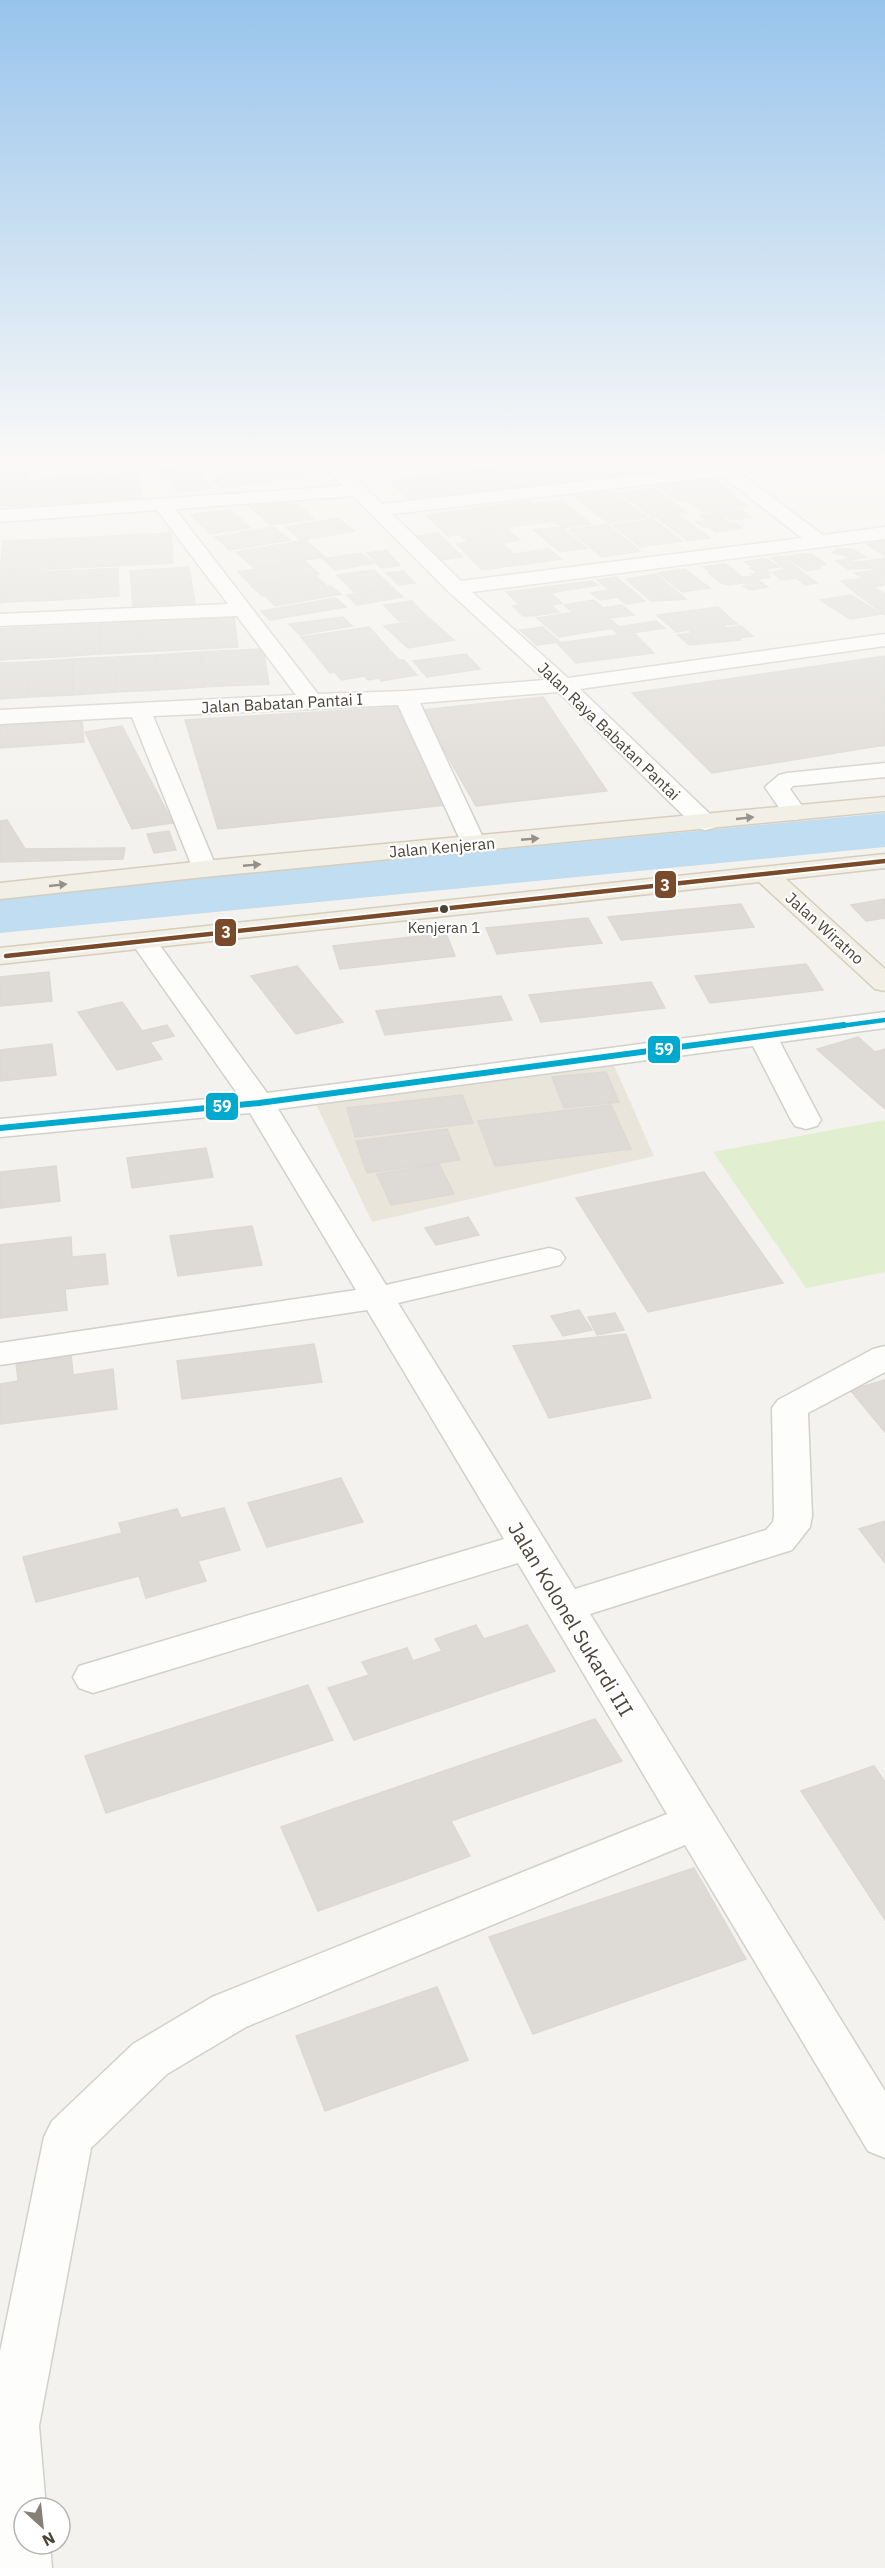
<svg xmlns="http://www.w3.org/2000/svg" width="885" height="2568" font-family="'IBM Plex Sans',sans-serif">
<style>
.education{fill:#eae5da}
.green{fill:#e1eecf}
.lines{fill:none;stroke-linecap:round;stroke-linejoin:round}
.river{fill:#c0ddf1;fill-rule:evenodd}
.building{fill:#dedbd6;stroke:#dcd9d4;stroke-width:1.5}
.minor-casing{stroke:#d2d0cb;stroke-width:3}
.major-casing{stroke:#d6cebb;stroke-width:3}
.minor{fill:#fdfdfc;fill-rule:evenodd}
.major{fill:#f2efe6;fill-rule:evenodd}
.bus-1-casing{stroke:#fff;stroke-width:8}
.bus-2-far1-casing{stroke:#fff;stroke-width:8}
.bus-2-casing{stroke:#fff;stroke-width:10}
.bus-1{stroke:#7a4b2a;stroke-width:4.5}
.bus-2-far1{stroke:#00a9ce;stroke-width:4.5}
.bus-2{stroke:#00a9ce;stroke-width:6}
.oneway{fill:#969187}
.bus-dot{fill:#4b4439;stroke:#fff;stroke-width:2}
.labels{text-anchor:middle;dominant-baseline:central;stroke-width:4.5;stroke-linejoin:round;paint-order:stroke}
.far-bus-label{font-size:15px;fill:#4b4439;stroke:#fff}
.far-street-label{font-size:16px;fill:#4b4439;stroke:#fff}
.street-label{font-size:20px;fill:#4b4439;stroke:#fff}
.line-badge{stroke:#fff;stroke-width:2}
.badge-label{font-size:16px;text-anchor:middle;font-weight:bold;fill:#fff}
</style>
<rect width="100%" height="100%" fill="#f4f2ee"/>
<path class="education" d="M 613,1063 L 654,1156 L 372,1222 L 315,1102 Z"/>
<path class="green" d="M 885,1120 L 885,1272 L 806,1288 L 713,1152 Z"/>
<g class="lines">
<path class="river" d="M 885,813 L 885,847 L 0,933 L 0,897 Z"/>
</g>
<path class="building" d="M 0,465 L 27,465 L 28,480 L 0,482 Z
M 37,465 L 93,465 L 37,468 Z
M 94,465 L 146,465 L 148,470 L 95,473 Z
M 225,465 L 252,465 L 268,482 L 221,488 L 212,477 L 224,475 L 215,466 Z
M 252,465 L 290,465 L 302,477 L 268,482 Z
M 548,465 L 569,482 L 537,486 L 513,466 Z
M 548,465 L 586,465 L 602,478 L 569,482 Z
M 586,465 L 626,465 L 637,474 L 602,478 Z
M 626,465 L 659,465 L 667,470 L 637,474 Z
M 659,465 L 692,465 L 695,467 L 667,470 Z
M 191,466 L 212,488 L 178,492 L 159,470 Z
M 513,466 L 537,486 L 500,491 L 477,470 Z
M 477,470 L 500,491 L 467,495 L 445,474 Z
M 138,473 L 143,498 L 96,501 L 92,476 Z
M 445,474 L 467,495 L 411,502 L 390,481 Z
M 92,476 L 96,501 L 77,502 L 74,477 Z
M 74,477 L 77,502 L 31,505 L 28,480 Z
M 713,478 L 734,493 L 677,501 L 656,485 Z
M 28,480 L 31,505 L 0,507 L 0,482 Z
M 610,488 L 629,504 L 590,509 L 571,494 Z
M 654,488 L 687,513 L 653,518 L 620,493 Z
M 731,495 L 747,506 L 703,512 L 688,501 Z
M 293,500 L 314,519 L 270,525 L 250,507 Z
M 562,500 L 591,524 L 563,528 L 535,504 Z
M 529,501 L 553,521 L 448,536 L 426,515 Z
M 629,504 L 647,517 L 608,523 L 590,509 Z
M 230,509 L 250,528 L 210,534 L 191,515 Z
M 741,509 L 752,517 L 731,520 L 719,512 Z
M 718,512 L 723,517 L 704,519 L 699,515 Z
M 680,516 L 710,538 L 688,541 L 659,519 Z
M 338,518 L 354,531 L 301,540 L 286,527 Z
M 723,518 L 730,523 L 703,527 L 696,522 Z
M 653,519 L 682,541 L 640,547 L 613,525 Z
M 735,523 L 742,528 L 716,532 L 709,527 Z
M 607,524 L 617,532 L 640,551 L 602,557 L 569,530 Z
M 274,527 L 290,540 L 230,550 L 215,537 Z
M 561,527 L 587,548 L 560,552 L 534,530 Z
M 507,529 L 520,540 L 502,543 L 514,554 L 549,549 L 561,559 L 482,570 L 457,544 L 468,542 L 461,536 Z
M 171,533 L 173,563 L 114,566 L 113,536 Z
M 438,533 L 452,547 L 432,549 L 418,536 Z
M 113,536 L 114,566 L 54,569 L 55,539 Z
M 55,539 L 54,569 L 0,572 L 3,541 Z
M 306,540 L 325,557 L 254,568 L 236,552 Z
M 885,541 L 885,556 L 867,544 Z
M 452,547 L 463,557 L 442,560 L 432,549 Z
M 837,549 L 852,549 L 866,557 L 851,560 L 844,555 L 832,553 Z
M 386,550 L 400,566 L 381,568 L 367,553 Z
M 361,553 L 374,563 L 335,570 L 323,559 Z
M 802,554 L 811,554 L 826,564 L 817,566 L 821,568 L 807,571 L 793,562 L 807,560 L 805,558 L 792,561 L 786,557 Z
M 782,556 L 817,583 L 805,585 L 796,578 L 782,580 L 772,572 L 786,570 L 771,558 Z
M 885,558 L 885,569 L 873,569 L 862,562 Z
M 762,559 L 768,560 L 779,567 L 765,569 L 770,573 L 766,573 L 770,577 L 758,579 L 751,574 L 758,573 L 750,568 L 766,566 L 764,564 L 751,566 L 745,562 Z
M 848,559 L 854,562 L 860,561 L 870,568 L 848,569 L 836,561 Z
M 305,561 L 319,574 L 251,585 L 238,572 Z
M 724,564 L 728,565 L 741,576 L 727,577 L 719,570 L 725,569 L 709,571 L 704,567 Z
M 189,567 L 195,603 L 133,606 L 130,571 Z
M 118,568 L 119,596 L 88,598 L 88,570 Z
M 685,569 L 710,588 L 682,592 L 658,573 Z
M 883,569 L 885,570 L 885,585 L 851,589 L 841,581 L 862,578 L 855,573 Z
M 88,570 L 88,598 L 55,600 L 55,571 Z
M 374,570 L 391,586 L 354,592 L 337,575 Z
M 55,571 L 55,600 L 6,602 L 8,573 Z
M 403,571 L 410,578 L 394,580 L 386,573 Z
M 718,571 L 726,577 L 733,576 L 742,583 L 729,585 L 721,583 L 708,572 Z
M 8,573 L 6,602 L 0,603 L 0,574 Z
M 656,574 L 686,599 L 651,601 L 626,579 Z
M 315,575 L 326,585 L 262,596 L 251,586 Z
M 752,576 L 768,587 L 750,590 L 743,586 L 747,585 L 737,578 Z
M 616,577 L 645,601 L 626,604 L 617,597 L 600,600 L 591,593 L 609,590 L 597,580 Z
M 410,578 L 415,583 L 398,585 L 394,580 Z
M 592,581 L 598,585 L 551,593 L 562,603 L 551,605 L 559,612 L 532,616 L 523,616 L 513,606 L 520,605 L 506,592 Z
M 331,586 L 341,594 L 275,606 L 266,597 Z
M 392,587 L 403,597 L 357,605 L 347,595 Z
M 874,587 L 885,595 L 885,615 L 852,590 Z
M 851,595 L 881,614 L 850,619 L 820,600 Z
M 336,598 L 346,607 L 270,620 L 261,611 Z
M 594,600 L 602,607 L 572,612 L 564,605 Z
M 412,601 L 427,617 L 399,621 L 384,605 Z
M 622,605 L 634,615 L 609,618 L 619,627 L 559,637 L 537,618 Z
M 718,607 L 737,624 L 724,625 L 726,628 L 741,626 L 753,636 L 738,638 L 741,640 L 689,645 L 678,635 L 692,633 L 689,630 L 676,632 L 657,615 Z
M 234,617 L 238,647 L 181,650 L 179,619 Z
M 343,617 L 352,626 L 300,635 L 289,624 Z
M 429,618 L 454,640 L 408,648 L 384,626 Z
M 179,619 L 181,650 L 138,652 L 136,622 Z
M 656,621 L 665,628 L 619,635 L 611,628 Z
M 136,622 L 138,652 L 100,654 L 100,624 Z
M 100,624 L 100,654 L 57,657 L 58,626 Z
M 58,626 L 57,657 L 12,659 L 14,628 Z
M 369,627 L 399,660 L 404,660 L 417,675 L 381,681 L 379,678 L 368,680 L 365,676 L 341,680 L 335,672 L 330,673 L 301,637 Z
M 543,627 L 560,642 L 537,645 L 520,630 Z
M 14,628 L 12,659 L 0,660 L 0,629 Z
M 634,633 L 654,653 L 576,663 L 557,643 Z
M 263,649 L 269,684 L 204,687 L 200,652 Z
M 200,652 L 204,687 L 159,690 L 156,655 Z
M 466,654 L 480,669 L 427,677 L 413,661 Z
M 156,655 L 159,690 L 116,692 L 115,657 Z
M 885,656 L 885,745 L 712,773 L 632,693 Z
M 115,657 L 116,692 L 73,695 L 73,659 Z
M 73,659 L 73,695 L 28,697 L 30,662 Z
M 30,662 L 28,697 L 0,699 L 0,663 Z
M 543,697 L 607,791 L 476,806 L 421,710 Z
M 400,707 L 446,805 L 218,829 L 185,720 Z
M 82,720 L 84,742 L 0,748 L 0,726 Z
M 122,726 L 173,823 L 132,829 L 85,732 Z
M 7,820 L 25,849 L 125,848 L 123,859 L 0,862 L 0,821 Z
M 169,831 L 176,850 L 154,853 L 147,834 Z
M 885,899 L 885,918 L 866,921 L 851,905 Z
M 741,904 L 754,927 L 621,940 L 608,917 Z
M 588,918 L 602,943 L 497,954 L 486,928 Z
M 446,933 L 455,956 L 340,969 L 333,946 Z
M 806,964 L 823,990 L 710,1003 L 695,976 Z
M 297,966 L 343,1022 L 296,1034 L 251,976 Z
M 49,972 L 52,1001 L 0,1006 L 0,977 Z
M 651,982 L 665,1008 L 541,1022 L 529,995 Z
M 501,996 L 512,1020 L 385,1035 L 376,1011 Z
M 122,1002 L 142,1031 L 167,1025 L 174,1036 L 150,1042 L 162,1059 L 117,1070 L 78,1012 Z
M 858,1037 L 875,1052 L 885,1049 L 885,1109 L 817,1049 Z
M 52,1044 L 56,1075 L 0,1081 L 0,1050 Z
M 606,1072 L 619,1102 L 564,1108 L 552,1077 Z
M 462,1095 L 473,1123 L 355,1137 L 347,1108 Z
M 611,1105 L 631,1149 L 495,1166 L 478,1121 Z
M 447,1129 L 460,1160 L 367,1173 L 356,1141 Z
M 206,1148 L 213,1177 L 132,1188 L 127,1158 Z
M 439,1164 L 454,1194 L 391,1205 L 377,1174 Z
M 56,1166 L 60,1201 L 0,1208 L 0,1172 Z
M 704,1172 L 783,1283 L 648,1312 L 576,1198 Z
M 468,1217 L 479,1235 L 436,1245 L 425,1228 Z
M 252,1226 L 262,1265 L 178,1276 L 170,1236 Z
M 71,1237 L 72,1257 L 105,1254 L 108,1284 L 65,1289 L 67,1310 L 0,1318 L 0,1245 Z
M 579,1310 L 592,1330 L 563,1336 L 551,1316 Z
M 615,1313 L 624,1330 L 597,1335 L 588,1317 Z
M 626,1334 L 651,1398 L 549,1418 L 513,1346 Z
M 314,1344 L 322,1382 L 182,1399 L 177,1361 Z
M 71,1354 L 73,1375 L 113,1369 L 117,1409 L 0,1424 L 0,1384 L 18,1381 L 16,1362 Z
M 885,1380 L 885,1432 L 850,1390 Z
M 341,1478 L 363,1522 L 267,1547 L 248,1503 Z
M 224,1508 L 240,1550 L 198,1561 L 206,1581 L 146,1598 L 139,1576 L 36,1602 L 23,1557 L 122,1533 L 119,1523 L 177,1509 L 181,1518 Z
M 885,1521 L 885,1563 L 859,1529 Z
M 476,1625 L 484,1639 L 527,1625 L 555,1671 L 354,1740 L 328,1688 L 369,1675 L 362,1662 L 407,1648 L 413,1661 L 442,1651 L 435,1639 Z
M 308,1685 L 333,1740 L 106,1813 L 85,1756 Z
M 595,1719 L 622,1761 L 451,1821 L 470,1856 L 318,1911 L 281,1827 Z
M 874,1766 L 885,1782 L 885,1920 L 801,1791 Z
M 694,1868 L 746,1959 L 533,2034 L 489,1937 Z
M 437,1987 L 468,2060 L 325,2111 L 296,2036 Z"/>
<g class="lines">
<g class="minor-casing">
<path id="minor" d="M 323,465 L 342,465 L 382,504 L 725,465 L 782,465 L 779,469 L 741,474 L 823,535 L 885,527 L 885,539 L 472,592 L 568,678 L 885,634 L 885,646 L 580,689 L 714,818 L 717,823 L 714,828 L 705,830 L 696,828 L 558,692 L 420,703 L 486,844 L 483,849 L 474,851 L 465,849 L 462,844 L 398,705 L 153,716 L 217,869 L 213,874 L 204,877 L 195,874 L 132,717 L 0,724 L 0,710 L 296,695 L 237,616 L 0,626 L 0,614 L 228,604 L 157,510 L 0,522 L 0,510 L 343,486 ZM 722,476 L 802,538 L 461,581 L 392,514 ZM 353,496 L 449,592 L 545,680 L 406,691 L 318,694 L 175,509 Z
M 885,763 L 885,777 L 793,786 L 790,789 L 807,813 L 804,818 L 795,820 L 786,818 L 765,787 L 779,775 L 787,773 Z
M 144,934 L 153,936 L 267,1093 L 885,1012 L 885,1028 L 780,1042 L 821,1120 L 817,1126 L 806,1129 L 795,1126 L 791,1120 L 753,1046 L 278,1109 L 386,1285 L 549,1248 L 560,1251 L 565,1258 L 560,1265 L 398,1303 L 575,1589 L 766,1530 L 773,1522 L 774,1516 L 772,1408 L 778,1400 L 873,1349 L 885,1346 L 885,1372 L 808,1413 L 812,1516 L 810,1527 L 792,1550 L 590,1614 L 885,2091 L 885,2158 L 868,2151 L 685,1845 L 246,2027 L 167,2074 L 91,2148 L 39,2426 L 46,2508 L 24,2508 L 24,2544 L 50,2544 L 52,2568 L 0,2568 L 0,2352 L 44,2137 L 52,2121 L 133,2044 L 212,1997 L 667,1814 L 518,1563 L 93,1693 L 79,1688 L 73,1677 L 79,1666 L 504,1539 L 367,1310 L 0,1365 L 0,1343 L 356,1290 L 250,1113 L 0,1137 L 0,1119 L 239,1096 L 131,942 L 135,936 Z"/>
</g>
<g class="major-casing">
<path id="major" d="M 885,797 L 885,811 L 204,877 L 0,899 L 0,883 L 204,861 Z
M 885,854 L 885,868 L 786,879 L 885,969 L 885,991 L 875,989 L 759,882 L 0,964 L 0,948 Z"/>
</g>
<use href="#minor" class="minor"/>
<use href="#major" class="major"/>
<g class="bus-1-casing">
<path id="bus-1" d="M 6,956 L 885,861"/>
</g>
<g class="bus-2-far1-casing">
<path id="bus-2-far1" d="M 833,1027 L 885,1020"/>
</g>
<g class="bus-2-casing">
<path id="bus-2" d="M 0,1128 L 259,1103 L 844,1025"/>
</g>
<use href="#bus-1" class="bus-1"/>
<use href="#bus-2-far1" class="bus-2-far1"/>
<use href="#bus-2" class="bus-2"/>
</g>
<defs><path id="oneway-solid" d="M-6-.8H1V-3.2L6.5 0L1 3.2V.8H-6Z" transform="scale(1.5)"/></defs>
<g class="oneway">
<use href="#oneway-solid" transform="translate(745 818) rotate(-6)"/>
<use href="#oneway-solid" transform="translate(530 839) rotate(-5)"/>
<use href="#oneway-solid" transform="translate(252 865) rotate(-5)"/>
<use href="#oneway-solid" transform="translate(58 885) rotate(-6)"/>
</g>
<linearGradient id="sky" x2="0" y2="1"><stop stop-color="#98c4ec"/><stop offset="0.56" stop-color="#faf9f7"/><stop offset="1" stop-color="#faf9f7" stop-opacity="0"/></linearGradient>
<rect width="885" height="824" fill="url(#sky)"/>
<circle class="bus-dot" cx="444" cy="909" r="5"/>
<g class="labels">
<g class="far-bus-label">
<text x="444" y="927">Kenjeran 1</text>
</g>
<g class="far-street-label">
<text transform="translate(282 703) rotate(-3)">Jalan Babatan Pantai I</text>
<text transform="translate(609 731) rotate(44)">Jalan Raya Babatan Pantai</text>
<text transform="translate(442 847) rotate(-5)">Jalan Kenjeran</text>
<text transform="translate(825 928) rotate(42)">Jalan Wiratno</text>
</g>
<g class="street-label">
<text transform="translate(571 1619) rotate(59)">Jalan Kolonel Sukardi III</text>
</g>
</g>
<g class="line-badge">
<rect x="654" y="870" width="23" height="29" rx="6" fill="#7a4b2a"/>
<rect x="214" y="918" width="23" height="29" rx="6" fill="#7a4b2a"/>
<rect x="647" y="1035" width="34" height="29" rx="6" fill="#00a9ce"/>
<rect x="205" y="1092" width="34" height="29" rx="6" fill="#00a9ce"/>
</g>
<g class="badge-label">
<text x="665" y="891">3</text>
<text x="226" y="938">3</text>
<text x="664" y="1055">59</text>
<text x="222" y="1112">59</text>
</g>
<g transform="translate(42 2526) rotate(153)"><circle r="28" fill="#ffffff" stroke="#b7b4b0" stroke-width="1.5"/>
<path d="M0-4.5L10 22L0 15L-10 22Z" fill="#868178"/>
<text y="-9" font-size="16" font-weight="bold" text-anchor="middle" fill="#4b4439">N</text>
</g>
</svg>
